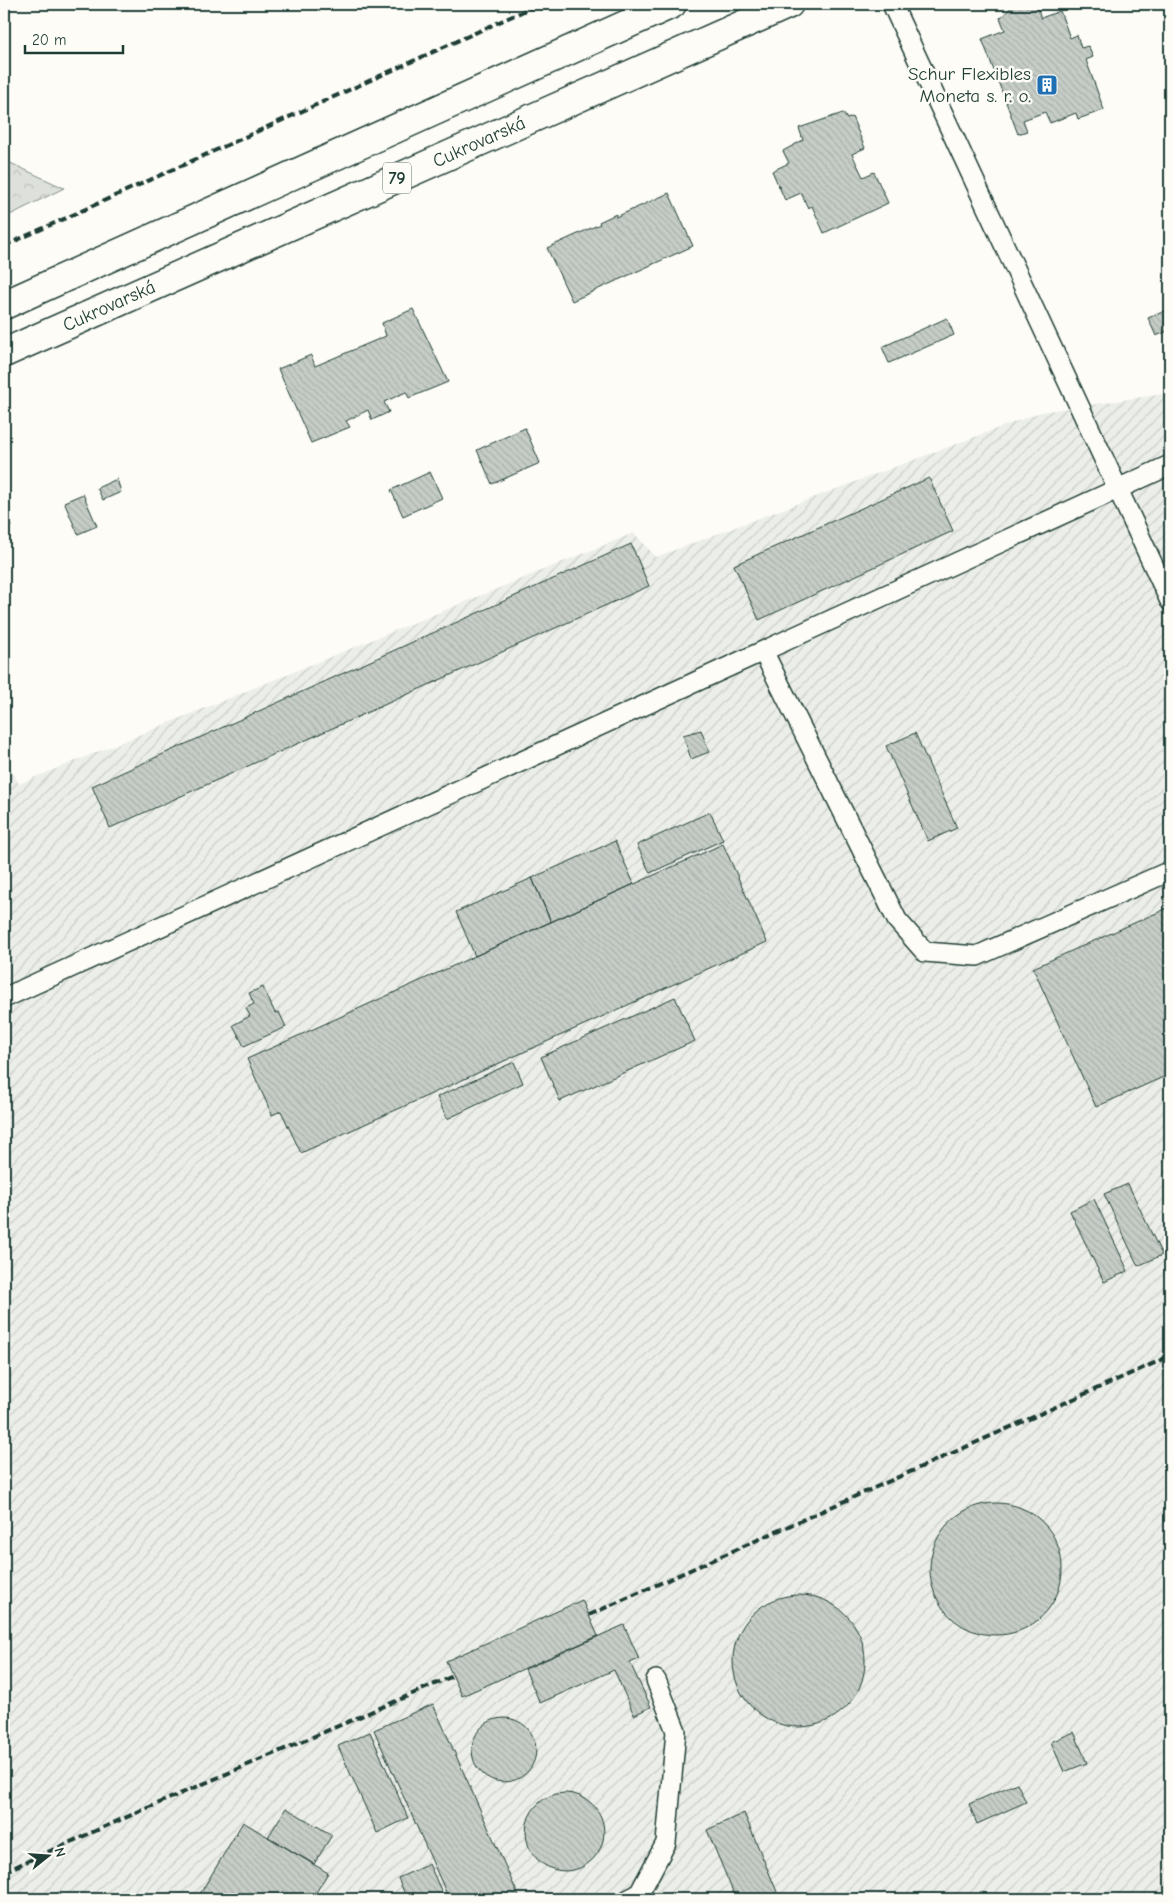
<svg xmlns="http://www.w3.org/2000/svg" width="1174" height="1903" font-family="'Comic Neue',sans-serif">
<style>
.industrial{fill:url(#industrial-furrows)}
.forest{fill:url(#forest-crowns);stroke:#7e8e88}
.building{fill:url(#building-back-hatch);stroke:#1f3d34}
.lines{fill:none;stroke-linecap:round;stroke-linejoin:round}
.lane-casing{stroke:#1f3d34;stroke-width:22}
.primary-casing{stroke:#1f3d34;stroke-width:31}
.lane{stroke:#fdfcf7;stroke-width:19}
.primary{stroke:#fdfcf7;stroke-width:28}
.rail{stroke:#1f3d34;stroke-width:4;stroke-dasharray:8 4;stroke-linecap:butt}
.labels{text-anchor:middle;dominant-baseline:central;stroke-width:5;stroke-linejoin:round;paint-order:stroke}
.shield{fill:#fdfcf7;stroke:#62766e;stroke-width:1}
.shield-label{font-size:18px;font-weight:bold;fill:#1f3d34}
.poi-label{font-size:19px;fill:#1f3d34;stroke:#fdfcf7;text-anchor:end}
.street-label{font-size:19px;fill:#1f3d34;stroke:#fdfcf7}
</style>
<defs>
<pattern id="industrial-furrows" width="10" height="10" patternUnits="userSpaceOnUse" patternTransform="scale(1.25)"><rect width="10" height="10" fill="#eceee9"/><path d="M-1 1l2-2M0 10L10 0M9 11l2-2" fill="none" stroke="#cacdc8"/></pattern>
<pattern id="forest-crowns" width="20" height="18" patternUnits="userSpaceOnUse" patternTransform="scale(1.25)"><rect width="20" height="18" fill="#dde0db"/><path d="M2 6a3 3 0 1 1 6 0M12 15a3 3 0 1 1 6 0" fill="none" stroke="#bdc1bd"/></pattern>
<pattern id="building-back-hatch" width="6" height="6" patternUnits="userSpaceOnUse" patternTransform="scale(1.25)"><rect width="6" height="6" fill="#c6cdc7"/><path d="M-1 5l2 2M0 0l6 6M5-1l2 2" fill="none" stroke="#aab1ac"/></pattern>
</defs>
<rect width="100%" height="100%" fill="#fdfcf7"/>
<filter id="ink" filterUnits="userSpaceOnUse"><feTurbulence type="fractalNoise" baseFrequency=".02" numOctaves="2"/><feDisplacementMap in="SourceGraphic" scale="10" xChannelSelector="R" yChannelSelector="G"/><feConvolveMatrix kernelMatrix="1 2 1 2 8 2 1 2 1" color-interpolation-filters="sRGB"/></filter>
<g filter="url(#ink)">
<path class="industrial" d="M 1170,393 L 1170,1899 L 4,1899 L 4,758 L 19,784 L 634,533 L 656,557 L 1041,412 Z"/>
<path class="forest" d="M 4,160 L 64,188 L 4,218 Z"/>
<path class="building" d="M 1015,4 L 1036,4 L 1041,18 L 1060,11 L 1070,38 L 1077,35 L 1081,48 L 1088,46 L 1093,57 L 1086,60 L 1104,110 L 1078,119 L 1076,113 L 1050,123 L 1045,112 L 1023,120 L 1027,131 L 1018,134 L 982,39 L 1005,30 L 1000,18 Z
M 843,113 L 847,119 L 852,117 L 865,148 L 852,154 L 863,177 L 874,172 L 888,203 L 824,233 L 812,206 L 808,208 L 801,193 L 785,200 L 772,171 L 789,163 L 783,151 L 803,140 L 799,128 Z
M 669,193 L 693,246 L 572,301 L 547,248 L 600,224 L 599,222 L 616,214 L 616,217 Z
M 413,309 L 448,382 L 409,398 L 406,392 L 384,402 L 389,412 L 372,420 L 368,410 L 346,421 L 350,427 L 311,443 L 278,369 L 311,355 L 315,366 L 386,336 L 382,323 Z
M 1170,309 L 1170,330 L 1156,336 L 1148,318 Z
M 947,318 L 954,335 L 889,363 L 882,347 Z
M 525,428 L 540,463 L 492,484 L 477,450 Z
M 430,472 L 442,498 L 403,516 L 391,490 Z
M 929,478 L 953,531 L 759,620 L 734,565 Z
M 117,479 L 121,492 L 103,500 L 97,488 Z
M 83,494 L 97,526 L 78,534 L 64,502 Z
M 4,511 L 11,526 L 4,530 Z
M 631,544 L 649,586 L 110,828 L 92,786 Z
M 701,730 L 709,752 L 691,759 L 683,735 Z
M 915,733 L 957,828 L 928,841 L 886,746 Z
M 710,812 L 723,840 L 650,873 L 637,845 Z
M 615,841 L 634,884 L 551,922 L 532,878 Z
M 723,844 L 767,942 L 301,1153 L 281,1111 L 272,1115 L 247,1059 Z
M 532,878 L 551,922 L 475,956 L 456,912 Z
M 1170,907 L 1170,1074 L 1096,1107 L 1033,968 Z
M 263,987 L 275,1013 L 279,1012 L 286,1027 L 244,1046 L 233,1025 L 250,1016 L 246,1008 L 254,1004 L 249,993 Z
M 675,997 L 695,1041 L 560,1101 L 541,1057 Z
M 514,1062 L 523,1083 L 447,1119 L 437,1097 Z
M 1128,1184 L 1162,1255 L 1138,1266 L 1104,1194 Z
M 1094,1199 L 1128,1271 L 1104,1282 L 1070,1211 Z
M930 1569a66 66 0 1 1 132 0a66 66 0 1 1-132 0Z
M733 1661a66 66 0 1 1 132 0a66 66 0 1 1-132 0Z
M 582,1600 L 598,1636 L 462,1696 L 446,1661 Z
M 624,1625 L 639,1659 L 630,1663 L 651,1707 L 634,1715 L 614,1670 L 540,1703 L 525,1669 Z
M 433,1704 L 520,1899 L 449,1899 L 374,1730 Z
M472 1750a32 32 0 1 1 64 0a32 32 0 1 1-64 0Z
M 370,1732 L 408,1818 L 377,1833 L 338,1746 Z
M 1074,1732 L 1087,1763 L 1064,1772 L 1051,1742 Z
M 1017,1783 L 1026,1802 L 977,1824 L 969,1804 Z
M526 1832a39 39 0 1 1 78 0a39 39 0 1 1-78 0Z
M 286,1808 L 332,1835 L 314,1864 L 268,1837 Z
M 744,1813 L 780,1899 L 736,1899 L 707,1830 Z
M 243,1822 L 328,1873 L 312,1899 L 208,1899 L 200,1894 Z
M 429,1864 L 445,1899 L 407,1899 L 398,1878 Z"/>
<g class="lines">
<g class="lane-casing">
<path id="lane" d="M 892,4 L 1170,601
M 763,651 L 897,920 L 925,952 L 977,956 L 1170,871
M 4,998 L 1170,465
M 629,1899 L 639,1894 L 666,1843 L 676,1731 L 656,1680"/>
</g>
<g class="primary-casing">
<path id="primary" d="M 4,305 L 672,4
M 4,353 L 789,4"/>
</g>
<use href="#lane" class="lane"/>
<use href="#primary" class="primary"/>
<path class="rail" d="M 4,246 L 539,4
M 589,1615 L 1170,1356
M 4,1872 C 152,1804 304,1742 453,1676"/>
</g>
</g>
<defs>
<g id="building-square" transform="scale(1.125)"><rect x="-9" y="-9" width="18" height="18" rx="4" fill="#1f6fb2" stroke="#fdfcf7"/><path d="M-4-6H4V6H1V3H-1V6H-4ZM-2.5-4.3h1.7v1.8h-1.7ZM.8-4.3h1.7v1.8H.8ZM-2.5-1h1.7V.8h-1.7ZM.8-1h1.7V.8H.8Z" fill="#fff"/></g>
</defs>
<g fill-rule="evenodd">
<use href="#building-square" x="1047" y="85"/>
</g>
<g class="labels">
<rect class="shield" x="383" y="162.5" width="28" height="31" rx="4"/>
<g class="shield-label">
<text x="397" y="178">79</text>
</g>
<g class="poi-label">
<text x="1031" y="74">Schur Flexibles<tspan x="1031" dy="22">Moneta s. r. o.</tspan></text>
</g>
<g class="street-label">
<text transform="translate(479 142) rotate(-24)">Cukrovarská</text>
<text transform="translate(109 306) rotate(-24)">Cukrovarská</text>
</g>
</g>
<rect width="1174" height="1903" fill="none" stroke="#fdfcf7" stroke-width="20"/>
<rect x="10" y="10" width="1154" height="1883" fill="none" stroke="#1f3d34" stroke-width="2" filter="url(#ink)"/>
<g transform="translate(48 1856) rotate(73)" stroke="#fdfcf7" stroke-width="4" paint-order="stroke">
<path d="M0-4L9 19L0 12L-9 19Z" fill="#1f3d34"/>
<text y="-8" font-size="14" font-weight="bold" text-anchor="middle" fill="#1f3d34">N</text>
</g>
<path d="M25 45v8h98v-8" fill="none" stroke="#1f3d34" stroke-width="2.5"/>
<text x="32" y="45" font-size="15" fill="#1f3d34" stroke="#fdfcf7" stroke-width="4" paint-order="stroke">20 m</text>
</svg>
